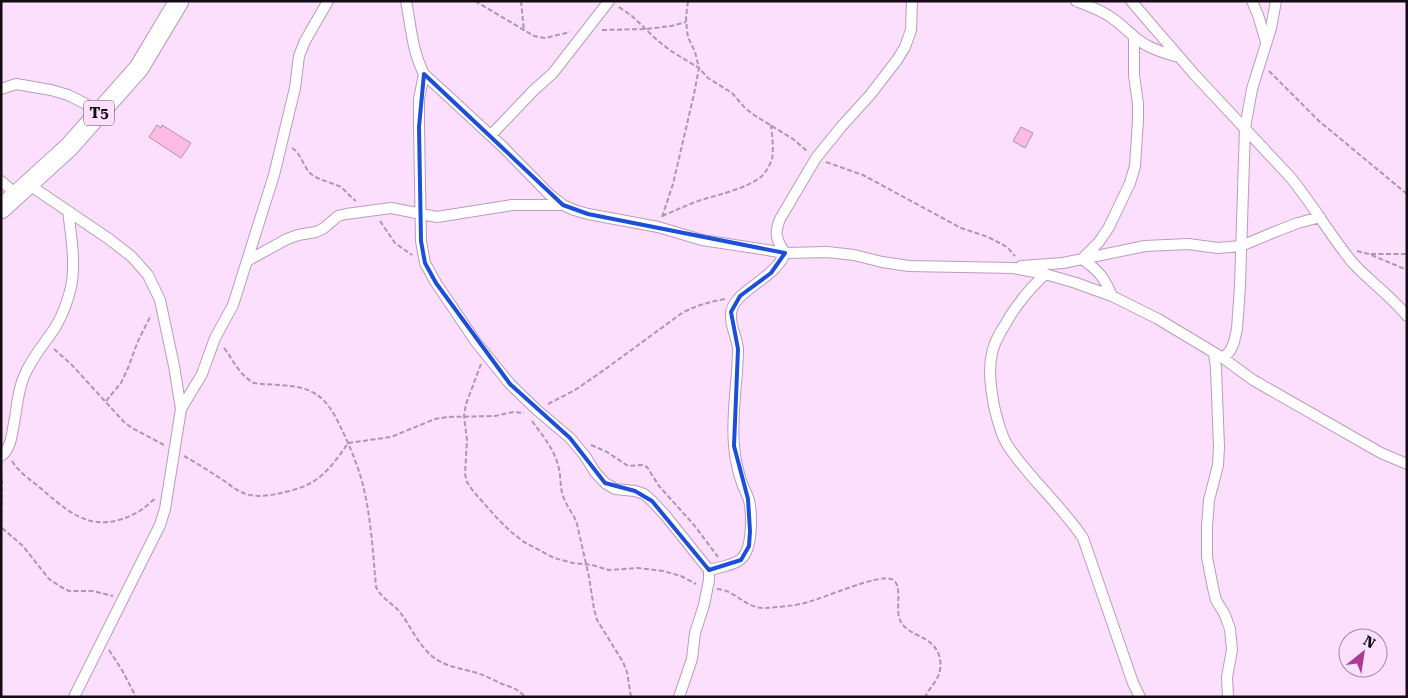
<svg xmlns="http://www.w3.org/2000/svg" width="1408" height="698" font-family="'Roboto Serif',serif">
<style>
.building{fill:#febce5;stroke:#b391a6}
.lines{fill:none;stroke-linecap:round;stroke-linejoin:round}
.street-casing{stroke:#b99db9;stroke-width:12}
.highway-casing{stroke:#b99db9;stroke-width:21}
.path{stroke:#ad97ad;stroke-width:2;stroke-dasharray:5 2.5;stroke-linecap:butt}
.street{stroke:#fff;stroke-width:10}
.highway{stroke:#fff;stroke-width:19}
.marked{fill:none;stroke:#1d4ed8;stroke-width:4;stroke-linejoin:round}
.labels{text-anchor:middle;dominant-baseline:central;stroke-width:4;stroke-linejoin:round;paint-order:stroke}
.shield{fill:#fcdffc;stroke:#5a4b5a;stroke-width:1}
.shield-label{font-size:15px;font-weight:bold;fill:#150b15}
</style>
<rect width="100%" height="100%" fill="#fcdffc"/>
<path class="building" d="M 157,125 L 161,128 L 162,125 L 191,143 L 181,158 L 149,137 Z
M 1021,127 L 1033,133 L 1025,148 L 1013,141 Z"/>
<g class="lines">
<g class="street-casing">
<path id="street" d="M 406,1 C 411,26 412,51 424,74 L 502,146 L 549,194 L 563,205 L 574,210 L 588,214 L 658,227 L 702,240 L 767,250 L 785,253 L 827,252 L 854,255 L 882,262 L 909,266 L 1013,268 L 1045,274 L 1076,283 L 1112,296 L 1158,319 L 1223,358 L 1253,380 L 1381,453 L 1407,464
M 1076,1 C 1089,6 1101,10 1112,18 C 1124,26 1133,38 1146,45 C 1156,51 1168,54 1179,57
M 1131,1 L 1194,74 L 1291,178 C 1313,205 1330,235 1352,262 C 1369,281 1391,296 1407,316
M 1252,1 L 1258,15 L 1266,42
M 424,74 L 419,99 L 419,127 L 421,241 L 425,263 L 436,283 L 476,342 L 510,384 L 537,410 L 570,438 L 585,456 L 595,472 L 605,483 L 615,489 L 635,491 L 644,494 L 652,501 L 665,515 L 709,570 L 709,580 L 704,605 L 695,633 L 692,659 L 679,697
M 1,89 L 16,84 L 51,90 L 68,95 L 100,111
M 491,135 L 534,90 L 553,73 L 609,1
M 1,181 L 17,195
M 28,184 L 109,239 L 132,257 L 148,275 L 160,300 L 174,366 L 181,409 L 165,509 L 160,525 L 74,697
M 247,261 L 287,239 L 298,235 L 316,232 L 324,228 L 338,216 L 346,214 L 391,208 L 437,217 L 512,205 L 563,205
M 1021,266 L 1063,263 L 1145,246 L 1188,244 L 1218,248 L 1241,246 L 1277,231 L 1298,223 L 1320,217
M 1045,274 C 1027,292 1015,306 1003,328 C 998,336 994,344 992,353 C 988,370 991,389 994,406 C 997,419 1001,435 1008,446 C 1030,479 1061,505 1083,538 L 1133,683 L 1140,697
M 1112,296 C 1104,277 1099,271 1082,259 L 1099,242 L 1109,227 L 1130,183 L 1135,166 L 1138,120 L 1138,104 L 1134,75 L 1134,37
M 1214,353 L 1216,368 L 1219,447 L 1218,465 L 1209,500 L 1207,526 L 1207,557 L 1213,588 L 1216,600 L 1225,615 L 1230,629 L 1232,650 L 1227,677 L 1228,697
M 1223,358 L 1230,351 L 1234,342 L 1237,329 L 1240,286 L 1245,128 L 1252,89 L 1271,28 L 1276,1
M 181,409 L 202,374 L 215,338 L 233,305 L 274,175 L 295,88 L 299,56 L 305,41 L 328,1
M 1,456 C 12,449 12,430 15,418 C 17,403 19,387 25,374 C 33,356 46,342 56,326 C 63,314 68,300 71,287 C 76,263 71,235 68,211
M 709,570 C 719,567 733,566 741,559 C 753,549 752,514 749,500 C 747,495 745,490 743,486 C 738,473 735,458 734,445 C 731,413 738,380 738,349 C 737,337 730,326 731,315 C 731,291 775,280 785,253 C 776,239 774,234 780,219 L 816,158 L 841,127 L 870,95 L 897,60 L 905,47 L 911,30 L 912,1"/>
</g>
<g class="highway-casing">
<path id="highway" d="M 1,209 L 69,147 L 139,68 L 179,1"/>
</g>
<path class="path" d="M 475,1 L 534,36 L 545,38 L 570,32
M 521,1 L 524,31
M 619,7 L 632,16 L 657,40 L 671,51 L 699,68 L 708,78 L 732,93 L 745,108 L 754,115 L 793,139 L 807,151
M 602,30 L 646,29 L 671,26 L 686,22
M 1269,71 L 1319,121 L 1407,194
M 292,148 C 302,154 303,167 311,174 C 320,181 331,182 341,187 C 346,191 350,197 356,201
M 826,162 L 863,175 L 961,228 L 988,237 L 1007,247 L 1015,256
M 662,216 C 674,211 685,206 698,201 C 716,195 747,189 762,176 C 766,172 770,165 772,159 C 774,148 772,136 771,125
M 662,217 L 673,184 L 694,94 L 699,68 L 695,52 L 688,37 L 687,30 L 686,17 L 688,1
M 380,221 L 395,243 L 412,255
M 1357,251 L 1369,254 L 1407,270
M 1371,254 L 1407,254
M 224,348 C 234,361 239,375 254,383 C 273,386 297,383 314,393 C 327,400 335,415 341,428 C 350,446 358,466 363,485 C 371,518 373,553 376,587 C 381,598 392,603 400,612 C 412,628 421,652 441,662 C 452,668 465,669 477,673 C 486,676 494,680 502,684 C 511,687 519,689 525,697
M 54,349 L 71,364 L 124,422 L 132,428 L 164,445
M 481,364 L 466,404 L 464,416 L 467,440 L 465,474 L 467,482 L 473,491 L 496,517 L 510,531 L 524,542 L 554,558 L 573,563 L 592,565 L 609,570 L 638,568 L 663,571 L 681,576 L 696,584
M 106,401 L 121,383 L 128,368 L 138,341 L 151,315
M 548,404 L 575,390 L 604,370 L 682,313 C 697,305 709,302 725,299
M 532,421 C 543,436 555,450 559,469 C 561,478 560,488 563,496 C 566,506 574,514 577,524 L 589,577 L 594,609 L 597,620 L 623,662 L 627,672 L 631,697
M 591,445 L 607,452 L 628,466 L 642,465 L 647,467 L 659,486 L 694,525 L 718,557
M 184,456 C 197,463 210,472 223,480 C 230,485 237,491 246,494 C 255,497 266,496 276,494 C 286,492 299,489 309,484 C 326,475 338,458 348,443 L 391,437 L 435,419 L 447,417 L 495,416 L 513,412 L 524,413
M 12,461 C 20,474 34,482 45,492 C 74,517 96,533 134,514 C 142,511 149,503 156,498
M 1,472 L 2,482 L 1,544
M 2,528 L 23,546 L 49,579 L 61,587 L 69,591 L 93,591 L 113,596
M 717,589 C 736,590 745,609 766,608 C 779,607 795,606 808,602 C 824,598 878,574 891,579 C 903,582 896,607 899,617 C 904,637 931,633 939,655 C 941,661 941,668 939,674 C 936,682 929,689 925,697
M 109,650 L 122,670 L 136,697
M 254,697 L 254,696"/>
<use href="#street" class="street"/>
<use href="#highway" class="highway"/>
</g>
<path class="marked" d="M 424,74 L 563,205 L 588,214 L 785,253 L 771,273 L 740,296 L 731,312 L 738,349 L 734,446 L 748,499 L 750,531 L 749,546 L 741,560 L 709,570 L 652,501 L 635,491 L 605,483 L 570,438 L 510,384 L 436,283 L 425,263 L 421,241 L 419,127 Z"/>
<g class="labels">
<rect class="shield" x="84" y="100.5" width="30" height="25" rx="4"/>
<g class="shield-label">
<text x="99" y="113">T5</text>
</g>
</g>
<rect width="1408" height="698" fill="none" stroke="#150b15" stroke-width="5"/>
<g transform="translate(1363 653) rotate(30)"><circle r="24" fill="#fcdffc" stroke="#a08aa0"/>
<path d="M0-4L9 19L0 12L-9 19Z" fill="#ae3a92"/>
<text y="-8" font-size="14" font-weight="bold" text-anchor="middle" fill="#150b15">N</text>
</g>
</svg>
